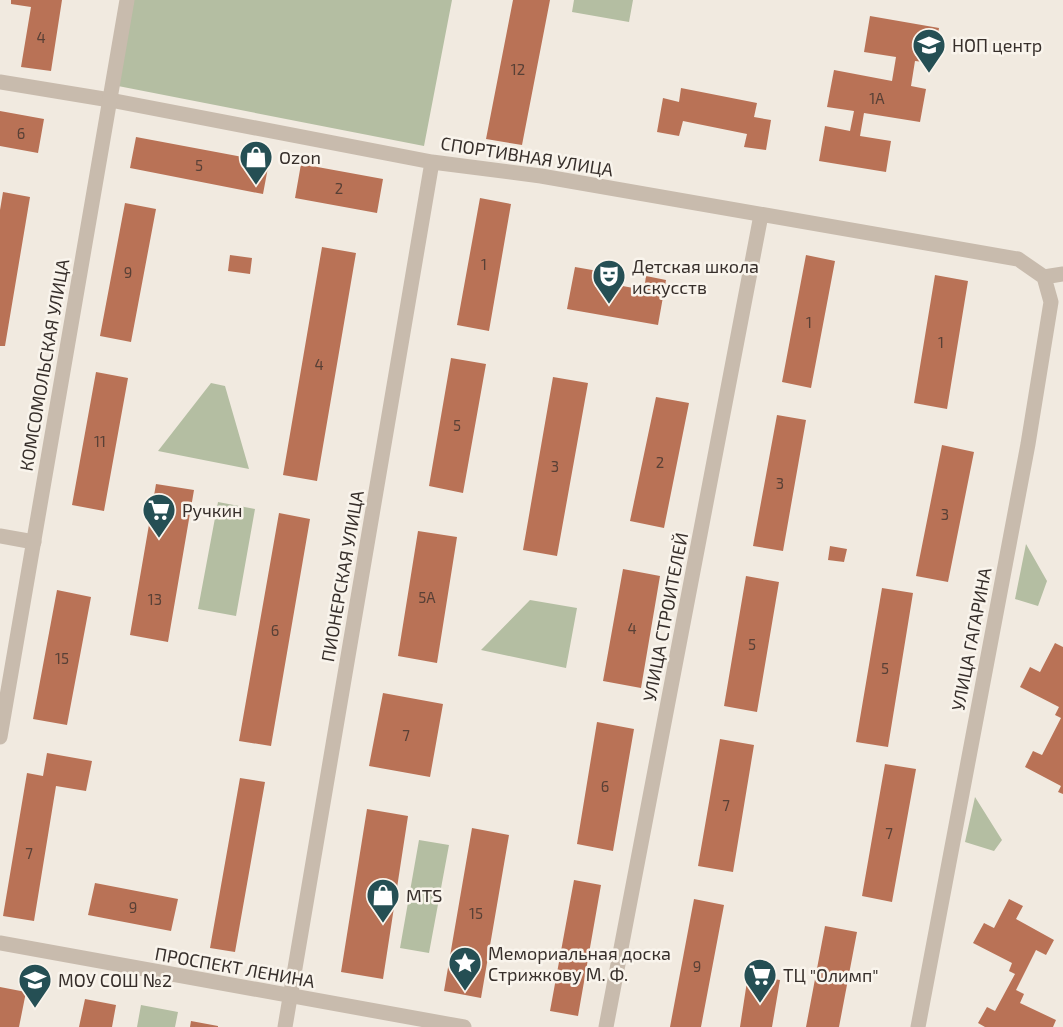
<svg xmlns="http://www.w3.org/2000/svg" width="1063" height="1027" font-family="'Exo 2',sans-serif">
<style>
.green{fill:#b4bea2}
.building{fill:#b97256}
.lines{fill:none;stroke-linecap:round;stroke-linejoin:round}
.minor{stroke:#c8bbad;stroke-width:15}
.tertiary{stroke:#c8bbad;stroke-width:15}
.labels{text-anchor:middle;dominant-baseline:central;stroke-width:5;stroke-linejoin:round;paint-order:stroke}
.number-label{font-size:15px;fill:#584036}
.poi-label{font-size:18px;fill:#372f2b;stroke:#f9f4ec;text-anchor:start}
.street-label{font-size:18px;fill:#372f2b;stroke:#f9f4ec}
</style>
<rect width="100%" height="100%" fill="#f1eae0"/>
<path class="green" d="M 134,0 L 452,0 L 424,146 L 118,86 Z
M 574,0 L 633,0 L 629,22 L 572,12 Z
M 211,383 L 225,386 L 249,469 L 158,451 Z
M 218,502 L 255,509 L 236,616 L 198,609 Z
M 1026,544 L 1047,581 L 1038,606 L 1015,599 Z
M 530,600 L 577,608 L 566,668 L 481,650 Z
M 975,797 L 1002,840 L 994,851 L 965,842 Z
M 419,840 L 449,845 L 429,953 L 400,948 Z
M 141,1005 L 178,1012 L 175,1027 L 137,1027 Z"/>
<path class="building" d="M 11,0 L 62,0 L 51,71 L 21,67 L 31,7 L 11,4 Z
M 513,0 L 550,0 L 522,145 L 486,139 Z
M 870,16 L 939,28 L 933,63 L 915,61 L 911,86 L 926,89 L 920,122 L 864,113 L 860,136 L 891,141 L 886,172 L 819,161 L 825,126 L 850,131 L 854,111 L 827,107 L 834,70 L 892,81 L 896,57 L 864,52 Z
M 681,88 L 757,103 L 754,117 L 771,120 L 766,150 L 744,147 L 747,134 L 683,121 L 679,136 L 657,132 L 663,98 L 679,102 Z
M 0,111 L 44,119 L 38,153 L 0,146 Z
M 136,137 L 269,162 L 263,194 L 130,168 Z
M 301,164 L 383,179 L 377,213 L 295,198 Z
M 3,192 L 30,197 L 5,346 L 0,346 L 0,210 Z
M 480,198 L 511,204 L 489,331 L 457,325 Z
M 125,203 L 156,209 L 131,342 L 100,336 Z
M 322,247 L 356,253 L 317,481 L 283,475 Z
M 230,255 L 252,258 L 250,274 L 228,271 Z
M 806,255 L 835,261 L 811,388 L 782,382 Z
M 575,267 L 598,271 L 596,281 L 644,290 L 646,276 L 666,280 L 658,325 L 567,309 Z
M 935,275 L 968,281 L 947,409 L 914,403 Z
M 451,358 L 486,364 L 463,493 L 429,486 Z
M 96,372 L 128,378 L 104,511 L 72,505 Z
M 553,377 L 588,383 L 557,556 L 523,550 Z
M 656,397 L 689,403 L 664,528 L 630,521 Z
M 777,415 L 806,420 L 783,551 L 753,546 Z
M 942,445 L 974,452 L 948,582 L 916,576 Z
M 156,484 L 194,490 L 168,642 L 130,635 Z
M 279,513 L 310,519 L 271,746 L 239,741 Z
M 418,531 L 457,537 L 437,663 L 398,656 Z
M 830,546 L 847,549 L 844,562 L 828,560 Z
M 623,569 L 660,576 L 641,688 L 603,681 Z
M 746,576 L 779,582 L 757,712 L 724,706 Z
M 882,588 L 913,593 L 888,747 L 856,742 Z
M 57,590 L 91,597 L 67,725 L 33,719 Z
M 1055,643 L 1063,647 L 1063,794 L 1058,792 L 1061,786 L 1025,767 L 1033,751 L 1042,755 L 1061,718 L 1055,715 L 1059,707 L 1020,687 L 1030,667 L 1040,672 Z
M 383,693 L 443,704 L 430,777 L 369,766 Z
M 597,722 L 634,729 L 613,851 L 577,844 Z
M 720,739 L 754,745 L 733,872 L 698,866 Z
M 47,753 L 92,761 L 86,791 L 56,786 L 34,921 L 3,916 L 27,773 L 43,776 Z
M 885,764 L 916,769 L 892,902 L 862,896 Z
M 240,778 L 265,782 L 235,952 L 210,948 Z
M 367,809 L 408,816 L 383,979 L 341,972 Z
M 472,828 L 509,835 L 481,998 L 444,991 Z
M 574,880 L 601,885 L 578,1016 L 550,1011 Z
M 95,883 L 178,899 L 171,931 L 88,915 Z
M 694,899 L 724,905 L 701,1027 L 670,1027 Z
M 1009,899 L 1023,906 L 1016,919 L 1054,940 L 1046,955 L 1036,950 L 1016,990 L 1024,994 L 1020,1003 L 1056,1020 L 1053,1027 L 985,1027 L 978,1023 L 987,1007 L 995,1011 L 1015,974 L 1009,971 L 1012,963 L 973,943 L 984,923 L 994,928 Z
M 825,926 L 857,932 L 839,1027 L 806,1027 Z
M 748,975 L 780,980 L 772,1027 L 740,1027 Z
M 0,987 L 26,992 L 19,1027 L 0,1027 Z
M 85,999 L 116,1005 L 112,1027 L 79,1027 Z
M 191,1021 L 218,1026 L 218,1027 L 190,1027 Z"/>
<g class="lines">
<path class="minor" d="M 0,82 L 110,100 L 432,162 L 541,176 L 1018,259 L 1044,277
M 0,536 L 34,542
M 285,1027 L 432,162
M 606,1027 L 761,215
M 918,1027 L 1028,444 L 1051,302 L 1044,277 L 1063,274"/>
<path class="tertiary" d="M 0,737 L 127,0
M 0,943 L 464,1027"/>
</g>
<defs>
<g id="school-pin" transform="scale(1.725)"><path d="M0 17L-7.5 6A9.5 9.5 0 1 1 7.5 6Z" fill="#254f54" stroke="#f9f4ec"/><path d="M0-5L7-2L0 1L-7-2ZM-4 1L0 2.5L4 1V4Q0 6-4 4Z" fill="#fff"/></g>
<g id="shop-pin" transform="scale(1.725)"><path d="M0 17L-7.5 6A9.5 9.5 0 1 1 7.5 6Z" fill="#254f54" stroke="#f9f4ec"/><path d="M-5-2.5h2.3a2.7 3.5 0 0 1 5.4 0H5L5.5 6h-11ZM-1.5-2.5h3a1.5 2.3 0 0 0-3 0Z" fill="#fff"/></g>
<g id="theatre-pin" transform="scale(1.725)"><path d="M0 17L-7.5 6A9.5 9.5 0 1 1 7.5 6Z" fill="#254f54" stroke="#f9f4ec"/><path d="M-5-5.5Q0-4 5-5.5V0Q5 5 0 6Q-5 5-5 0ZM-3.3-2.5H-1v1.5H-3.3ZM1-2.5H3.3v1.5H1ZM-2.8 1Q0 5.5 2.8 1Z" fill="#fff"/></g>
<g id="supermarket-pin" transform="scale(1.725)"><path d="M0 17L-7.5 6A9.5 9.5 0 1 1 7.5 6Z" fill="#254f54" stroke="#f9f4ec"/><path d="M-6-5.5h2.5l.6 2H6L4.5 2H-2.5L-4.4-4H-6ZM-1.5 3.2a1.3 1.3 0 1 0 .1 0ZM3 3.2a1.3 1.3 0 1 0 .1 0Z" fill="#fff"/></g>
<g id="sight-pin" transform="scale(1.725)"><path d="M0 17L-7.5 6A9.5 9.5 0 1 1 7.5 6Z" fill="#254f54" stroke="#f9f4ec"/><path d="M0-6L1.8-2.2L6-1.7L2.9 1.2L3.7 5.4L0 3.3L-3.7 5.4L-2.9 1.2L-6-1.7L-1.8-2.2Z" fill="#fff"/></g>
</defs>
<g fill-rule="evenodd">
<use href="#school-pin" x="929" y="45"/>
<use href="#shop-pin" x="256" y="157"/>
<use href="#theatre-pin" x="609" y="276"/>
<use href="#supermarket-pin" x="159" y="510"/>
<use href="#shop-pin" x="383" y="895"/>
<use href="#sight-pin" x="465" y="963"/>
<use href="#supermarket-pin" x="760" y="975"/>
<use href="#school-pin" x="35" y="980"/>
</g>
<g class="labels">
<g class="number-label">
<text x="41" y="37">4</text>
<text x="518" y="69">12</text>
<text x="877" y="98">1А</text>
<text x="21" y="133">6</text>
<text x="199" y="165">5</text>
<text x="339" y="188">2</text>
<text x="484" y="264">1</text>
<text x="128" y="272">9</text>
<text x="809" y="322">1</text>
<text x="941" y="342">1</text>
<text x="319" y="364">4</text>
<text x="457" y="425">5</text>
<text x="100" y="441">11</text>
<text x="660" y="462">2</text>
<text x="555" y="466">3</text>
<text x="780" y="483">3</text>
<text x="945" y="514">3</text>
<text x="427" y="597">5А</text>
<text x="155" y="599">13</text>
<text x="632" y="628">4</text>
<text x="275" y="630">6</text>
<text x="752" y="644">5</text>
<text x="62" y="658">15</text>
<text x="885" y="668">5</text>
<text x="406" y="735">7</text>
<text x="605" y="786">6</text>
<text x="726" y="805">7</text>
<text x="889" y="833">7</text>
<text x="29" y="853">7</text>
<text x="133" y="907">9</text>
<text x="476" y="913">15</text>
<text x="697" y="966">9</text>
</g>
<g class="poi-label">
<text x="952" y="45">НОП центр</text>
<text x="279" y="157">Ozon</text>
<text x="632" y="266">Детская школа<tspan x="632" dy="21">искусств</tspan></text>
<text x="182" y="510">Ручкин</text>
<text x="406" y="895">MTS</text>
<text x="488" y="953">Мемориальная доска<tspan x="488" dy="21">Стрижкову М. Ф.</tspan></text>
<text x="783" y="975">ТЦ "Олимп"</text>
<text x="58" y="980">МОУ СОШ №2</text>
</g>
<g class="street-label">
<text transform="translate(527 156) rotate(9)">СПОРТИВНАЯ УЛИЦА</text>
<text transform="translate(44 365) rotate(-80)">КОМСОМОЛЬСКАЯ УЛИЦА</text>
<text transform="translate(342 576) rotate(-80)">ПИОНЕРСКАЯ УЛИЦА</text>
<text transform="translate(665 617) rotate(-79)">УЛИЦА СТРОИТЕЛЕЙ</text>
<text transform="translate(971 639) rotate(-79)">УЛИЦА ГАГАРИНА</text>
<text transform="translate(235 967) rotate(10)">ПРОСПЕКТ ЛЕНИНА</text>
</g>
</g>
</svg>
